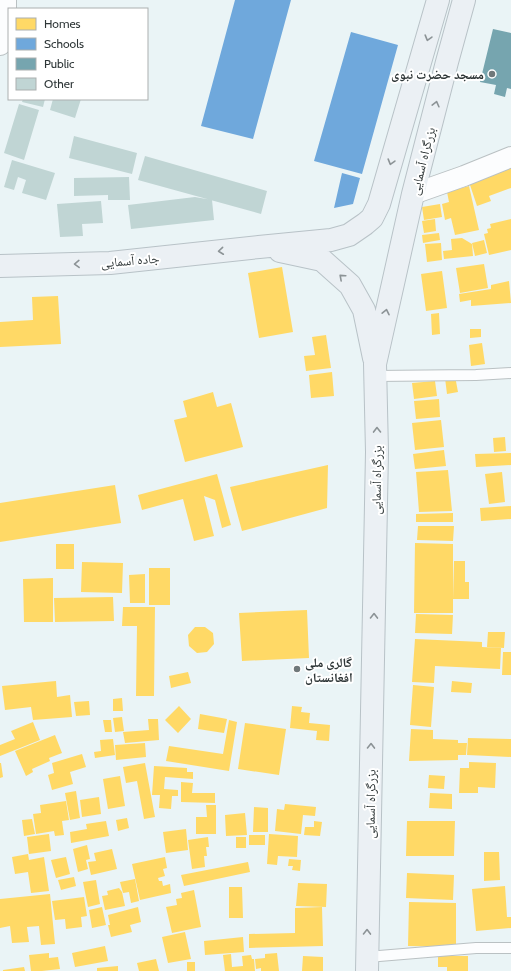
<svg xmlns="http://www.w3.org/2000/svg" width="511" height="971" font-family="Cabin,'Noto Naskh Arabic',sans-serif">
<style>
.homes{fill:#ffd966}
.schools{fill:#6fa8dc}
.public{fill:#76a5af}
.building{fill:#c0d5d4}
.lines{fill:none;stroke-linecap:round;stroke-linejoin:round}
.service-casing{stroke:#bac1c3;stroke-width:12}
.minor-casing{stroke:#bac1c3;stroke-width:22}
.secondary-casing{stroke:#bac1c3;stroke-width:24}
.trunk-casing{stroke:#b8c2c7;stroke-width:24}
.service{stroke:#fcfdfe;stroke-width:10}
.minor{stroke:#fcfdfe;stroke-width:20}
.secondary{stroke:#fcfdfe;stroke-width:22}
.trunk{stroke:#ebf0f4;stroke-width:22}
.oneway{stroke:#8c9396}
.poi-dot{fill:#70787a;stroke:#fff;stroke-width:1.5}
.labels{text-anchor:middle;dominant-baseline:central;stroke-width:4;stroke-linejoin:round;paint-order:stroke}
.poi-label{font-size:13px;font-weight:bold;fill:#2e3637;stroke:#fff;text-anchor:end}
.street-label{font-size:13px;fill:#2e3637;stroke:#fff}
</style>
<rect width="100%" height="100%" fill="#eaf4f6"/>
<path class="homes" d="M 511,164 L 511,188 L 489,196 L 491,201 L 477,206 L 468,179 Z
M 469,186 L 479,230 L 455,235 L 451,218 L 445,220 L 442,204 L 449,202 L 447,192 Z
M 440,204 L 442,217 L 424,220 L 422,207 Z
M 435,219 L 436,231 L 424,233 L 422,221 Z
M 511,219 L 511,250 L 489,255 L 484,234 L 488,233 L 487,229 L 491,228 L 490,224 Z
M 439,233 L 440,240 L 423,243 L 422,235 Z
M 462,238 L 472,244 L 473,256 L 444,259 L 443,251 L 452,250 L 451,239 Z
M 484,240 L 487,253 L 475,256 L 472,243 Z
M 441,243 L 442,260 L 427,262 L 425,244 Z
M 484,264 L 488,288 L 460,293 L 456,268 Z
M 282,267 L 293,332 L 259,338 L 248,273 Z
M 442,271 L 447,308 L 426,311 L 421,274 Z
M 509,281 L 511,303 L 471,306 L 471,300 L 460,302 L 459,294 L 491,289 L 491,285 Z
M 58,296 L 61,344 L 0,347 L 0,322 L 33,320 L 32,297 Z
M 439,313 L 440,334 L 432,335 L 431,314 Z
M 470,329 L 481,329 L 481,337 L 470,338 Z
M 326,335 L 331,368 L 306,371 L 304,356 L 315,355 L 312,337 Z
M 482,343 L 485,364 L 471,366 L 469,345 Z
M 332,372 L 334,396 L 311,398 L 309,375 Z
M 455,376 L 458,392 L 447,394 L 445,378 Z
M 435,381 L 437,396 L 414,399 L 412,383 Z
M 213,392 L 217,407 L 231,403 L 243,447 L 185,462 L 174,420 L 187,417 L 183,401 Z
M 439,399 L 440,417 L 416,419 L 414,401 Z
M 441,420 L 444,447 L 415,450 L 412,423 Z
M 505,437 L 506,451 L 494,452 L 493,438 Z
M 444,450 L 446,466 L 415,469 L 413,454 Z
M 511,453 L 511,465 L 476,467 L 475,454 Z
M 328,465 L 327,508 L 242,531 L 230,487 Z
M 448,470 L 452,511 L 419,512 L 416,472 Z
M 502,472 L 505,502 L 489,504 L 485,474 Z
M 217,474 L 231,525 L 222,528 L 215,500 L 204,496 L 214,536 L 194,541 L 183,499 L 142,510 L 138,495 Z
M 115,485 L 121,523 L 0,542 L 0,503 Z
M 511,506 L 511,519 L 481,521 L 480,508 Z
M 453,513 L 453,522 L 416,522 L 416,514 Z
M 418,526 L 454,526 L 453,541 L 417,540 Z
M 415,543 L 453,544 L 453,613 L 414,613 Z
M 56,544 L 74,544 L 74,569 L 56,569 Z
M 454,561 L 465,561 L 465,582 L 469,582 L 469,599 L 453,599 Z
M 82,562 L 123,563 L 122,593 L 81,592 Z
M 149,568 L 170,568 L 170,605 L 149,605 Z
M 145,574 L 145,603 L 130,603 L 129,575 Z
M 53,578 L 53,622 L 24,622 L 23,579 Z
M 113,597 L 114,621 L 55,622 L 54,598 Z
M 123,607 L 155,607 L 154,696 L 136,696 L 137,626 L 122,626 Z
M 307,610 L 309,658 L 242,661 L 239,613 Z
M 416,614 L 453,615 L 452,634 L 415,633 Z
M 195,627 L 205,627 L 213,633 L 214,644 L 207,652 L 197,653 L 189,646 L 188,635 Z
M 488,632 L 505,632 L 504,648 L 487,647 Z
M 415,639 L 482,642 L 482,647 L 501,648 L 500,669 L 435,666 L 434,683 L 412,682 Z
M 503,652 L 511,652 L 511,675 L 502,675 Z
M 188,672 L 191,683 L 171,688 L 169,676 Z
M 56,681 L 57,697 L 70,695 L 72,717 L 33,720 L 31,707 L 5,710 L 2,686 Z
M 452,681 L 472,683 L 471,693 L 451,692 Z
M 413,685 L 434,687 L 431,727 L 410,725 Z
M 122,698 L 123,711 L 113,711 L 113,699 Z
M 89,701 L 90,715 L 76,716 L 74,702 Z
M 179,706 L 191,719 L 178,733 L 165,720 Z
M 292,706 L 302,707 L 301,712 L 310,713 L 309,723 L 330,725 L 329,741 L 316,740 L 317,731 L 290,728 Z
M 200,714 L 227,719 L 224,733 L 198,729 Z
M 122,717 L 124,731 L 115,732 L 113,718 Z
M 148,719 L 158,719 L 159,740 L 125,743 L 123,732 L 149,730 Z
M 103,720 L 111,720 L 112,732 L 105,732 Z
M 229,720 L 237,722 L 229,771 L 166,761 L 169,746 L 223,754 Z
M 33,722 L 40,740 L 0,756 L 0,745 L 15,739 L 11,731 Z
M 245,723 L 286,729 L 279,775 L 238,769 Z
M 411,729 L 433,730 L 433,739 L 458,740 L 458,743 L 467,743 L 466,755 L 458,755 L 458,760 L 409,761 Z
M 55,735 L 62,753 L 49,758 L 50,761 L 32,769 L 33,772 L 26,776 L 15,751 Z
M 468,738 L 511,739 L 511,757 L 467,755 Z
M 113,739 L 115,755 L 95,758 L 94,752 L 101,751 L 100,740 Z
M 145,743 L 146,757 L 116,760 L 115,745 Z
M 82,754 L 86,767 L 70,772 L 73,784 L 52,790 L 48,775 L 54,773 L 52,763 Z
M 469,762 L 496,763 L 495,788 L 478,787 L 478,793 L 459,793 L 460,768 L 469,768 Z
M 0,763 L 1,763 L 3,777 L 0,778 Z
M 145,763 L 155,817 L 144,819 L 137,781 L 126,783 L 123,767 Z
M 154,766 L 187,768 L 187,772 L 193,772 L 193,779 L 165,777 L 164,789 L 178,790 L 178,796 L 172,796 L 171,809 L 159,808 L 160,795 L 152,795 Z
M 429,775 L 445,776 L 444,789 L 428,788 Z
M 120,776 L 125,806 L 108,809 L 103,779 Z
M 181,782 L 193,783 L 192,793 L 215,793 L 215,803 L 181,802 Z
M 76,791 L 80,818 L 70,820 L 65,793 Z
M 430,793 L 452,794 L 452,809 L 429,808 Z
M 99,797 L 101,814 L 82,817 L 80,800 Z
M 66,801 L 69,820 L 62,821 L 64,835 L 55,836 L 54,831 L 36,834 L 33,814 L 41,813 L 40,805 Z
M 285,804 L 316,807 L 315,816 L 303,815 L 301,834 L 275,831 L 277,809 L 284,810 Z
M 206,805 L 216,805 L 216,834 L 196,834 L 196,817 L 207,817 Z
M 254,807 L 268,808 L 268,832 L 253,832 Z
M 245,813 L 247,835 L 226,836 L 225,815 Z
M 127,818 L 129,828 L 118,831 L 116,820 Z
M 32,819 L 35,834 L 24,836 L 22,820 Z
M 106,821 L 109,836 L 71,843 L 70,832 L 87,829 L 86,824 Z
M 314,821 L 322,822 L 320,836 L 304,835 L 305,827 L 314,827 Z
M 407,821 L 455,821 L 454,856 L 406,856 Z
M 186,829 L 188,850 L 166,853 L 163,832 Z
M 49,834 L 51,851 L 29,854 L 27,837 Z
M 269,834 L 298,836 L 297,857 L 278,856 L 277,865 L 267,864 Z
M 249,835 L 265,835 L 265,845 L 249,845 Z
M 208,837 L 209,847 L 206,847 L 207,856 L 204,856 L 205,867 L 192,869 L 188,840 Z
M 236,837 L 246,837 L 246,848 L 236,848 Z
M 87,845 L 90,859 L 86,860 L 88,869 L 78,872 L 73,849 Z
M 112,849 L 117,869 L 91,875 L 88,862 L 96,861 L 94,853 Z
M 484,852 L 499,852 L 500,880 L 484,881 Z
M 28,854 L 29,860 L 44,857 L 49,891 L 31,893 L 28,872 L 15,874 L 12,857 Z
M 66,857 L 70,874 L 56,878 L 51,860 Z
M 165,857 L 167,868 L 163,869 L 165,876 L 158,878 L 159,881 L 162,881 L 163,886 L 170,884 L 171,893 L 140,900 L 132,864 Z
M 289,859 L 301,860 L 300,871 L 292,870 L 293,866 L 288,866 Z
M 248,862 L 250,872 L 184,886 L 181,875 Z
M 407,873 L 454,875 L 453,900 L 406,898 Z
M 74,877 L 76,886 L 61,890 L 58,880 Z
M 135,879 L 139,901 L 131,903 L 129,892 L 123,893 L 120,882 Z
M 96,880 L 100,904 L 88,907 L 83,882 Z
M 298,883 L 327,884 L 326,907 L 296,906 Z
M 505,886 L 507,917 L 511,917 L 511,928 L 476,931 L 472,889 Z
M 229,887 L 242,887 L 243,918 L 229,918 Z
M 119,888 L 122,892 L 125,906 L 105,910 L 102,896 L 108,895 L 107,891 Z
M 194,890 L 201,927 L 172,933 L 166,907 L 177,905 L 176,899 L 182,898 L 181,893 Z
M 50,894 L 55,944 L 41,945 L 39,926 L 27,927 L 29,942 L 12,943 L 10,926 L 0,928 L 0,899 Z
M 84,897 L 87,916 L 81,917 L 82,927 L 66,929 L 65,919 L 55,920 L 52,901 Z
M 409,902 L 456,903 L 456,947 L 408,946 Z
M 102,907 L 106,925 L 92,928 L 89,910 Z
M 138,907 L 141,922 L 130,925 L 132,932 L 111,937 L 108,925 L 110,925 L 108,915 Z
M 322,907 L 323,946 L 249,948 L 249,934 L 295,933 L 295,908 Z
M 185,932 L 191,959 L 168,963 L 162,937 Z
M 243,937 L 244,952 L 205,955 L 204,941 Z
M 105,946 L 108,961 L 75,967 L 72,953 Z
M 49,953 L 49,958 L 58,957 L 60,969 L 42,971 L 31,971 L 29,955 Z
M 277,953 L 279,971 L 261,971 L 261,968 L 256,969 L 255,959 L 265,958 L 265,954 Z
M 231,954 L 232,967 L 243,966 L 242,956 L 251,955 L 252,959 L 254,959 L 255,971 L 225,971 L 223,955 Z
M 303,956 L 323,957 L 323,971 L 302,971 Z
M 438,956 L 468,956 L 468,971 L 447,971 L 447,967 L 438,967 Z
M 156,959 L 159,971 L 139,971 L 137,963 Z
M 187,962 L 195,962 L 195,971 L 187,971 Z
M 118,966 L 118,971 L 97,971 L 97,968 Z
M 24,967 L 25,971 L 3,971 L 3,970 Z"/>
<path class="schools" d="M 235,0 L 291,0 L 253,139 L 201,126 Z
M 351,32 L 398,45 L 362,174 L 314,161 Z
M 342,173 L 360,178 L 353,204 L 334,208 Z"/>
<path class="public" d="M 493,29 L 511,33 L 511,89 L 507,88 L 505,97 L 494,94 L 496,85 L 480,82 Z"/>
<path class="building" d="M 23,99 L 45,99 L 43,107 L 22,102 Z
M 53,99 L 81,99 L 75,118 L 50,110 Z
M 19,104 L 39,110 L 24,160 L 4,153 Z
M 74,136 L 137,153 L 132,174 L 69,158 Z
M 145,156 L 267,191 L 261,214 L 138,180 Z
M 12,160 L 55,173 L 46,200 L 22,193 L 26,180 L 18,177 L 14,190 L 4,187 Z
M 129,177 L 130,200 L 108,200 L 108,195 L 74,196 L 74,178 Z
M 195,197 L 212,200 L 214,220 L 131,229 L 128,205 Z
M 101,201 L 103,223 L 82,224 L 83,236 L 60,237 L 57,204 Z"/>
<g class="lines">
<g class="service-casing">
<path id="service" d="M 375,376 L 476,375 L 511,373
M 367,957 L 476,948 L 511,948"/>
</g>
<g class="minor-casing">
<path id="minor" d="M 413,194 L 464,176 L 511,157"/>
</g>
<g class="secondary-casing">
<path id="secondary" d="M 0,44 L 5,21 L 5,0"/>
</g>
<g class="trunk-casing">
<path id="trunk" d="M 280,251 L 322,260 L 350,285 L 364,310 L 374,358
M 0,266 L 110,263 L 259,247 L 331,240 L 349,235 L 365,224 L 372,218 L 379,204 L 438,0
M 367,971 L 377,452 L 375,364 L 413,194 L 447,62 L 464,0"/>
</g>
<use href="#service" class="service"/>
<use href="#minor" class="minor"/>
<use href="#secondary" class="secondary"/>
<use href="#trunk" class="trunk"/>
</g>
<defs><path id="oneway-chevron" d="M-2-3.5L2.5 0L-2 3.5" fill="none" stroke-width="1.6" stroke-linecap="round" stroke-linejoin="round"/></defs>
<g class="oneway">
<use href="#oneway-chevron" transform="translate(428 38) rotate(106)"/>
<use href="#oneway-chevron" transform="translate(436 104) rotate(-76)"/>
<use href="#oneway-chevron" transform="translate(391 162) rotate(106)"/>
<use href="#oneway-chevron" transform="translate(221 251) rotate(174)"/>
<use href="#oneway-chevron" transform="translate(77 264) rotate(178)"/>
<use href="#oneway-chevron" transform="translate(342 277) rotate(-138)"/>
<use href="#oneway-chevron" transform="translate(386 312) rotate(-78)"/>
<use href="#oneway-chevron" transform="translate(377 430) rotate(-91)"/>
<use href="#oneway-chevron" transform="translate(374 616) rotate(-89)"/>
<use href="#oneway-chevron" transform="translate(371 746) rotate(-89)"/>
<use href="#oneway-chevron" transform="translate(367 932) rotate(-89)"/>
</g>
<g class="poi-dot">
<circle cx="492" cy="74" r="4"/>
<circle cx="297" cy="669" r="4"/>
</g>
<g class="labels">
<g class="poi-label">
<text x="484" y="74">مسجد حضرت نبوی</text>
<text x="305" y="662" text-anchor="start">گالری ملی<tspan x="305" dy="15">افغانستان</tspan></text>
</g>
<g class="street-label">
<text transform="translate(422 161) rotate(-76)">بزرگراه آسمایی</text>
<text transform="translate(130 260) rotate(-5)">جاده آسمایی</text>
<text transform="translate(376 480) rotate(-89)">بزرگراه آسمایی</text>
<text transform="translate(370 804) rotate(-89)">بزرگراه آسمایی</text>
</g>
</g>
<rect x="8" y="8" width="140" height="92" fill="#ffffff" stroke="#abafaf"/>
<rect x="16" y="18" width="20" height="12" fill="#ffd966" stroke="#abafaf"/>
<text x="44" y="28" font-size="12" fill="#2e3637">Homes</text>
<rect x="16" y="38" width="20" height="12" fill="#6fa8dc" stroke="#abafaf"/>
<text x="44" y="48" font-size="12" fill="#2e3637">Schools</text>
<rect x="16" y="58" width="20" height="12" fill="#76a5af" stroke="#abafaf"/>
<text x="44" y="68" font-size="12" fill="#2e3637">Public</text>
<rect x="16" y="78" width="20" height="12" fill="#c0d5d4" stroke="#abafaf"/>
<text x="44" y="88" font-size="12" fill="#2e3637">Other</text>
</svg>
